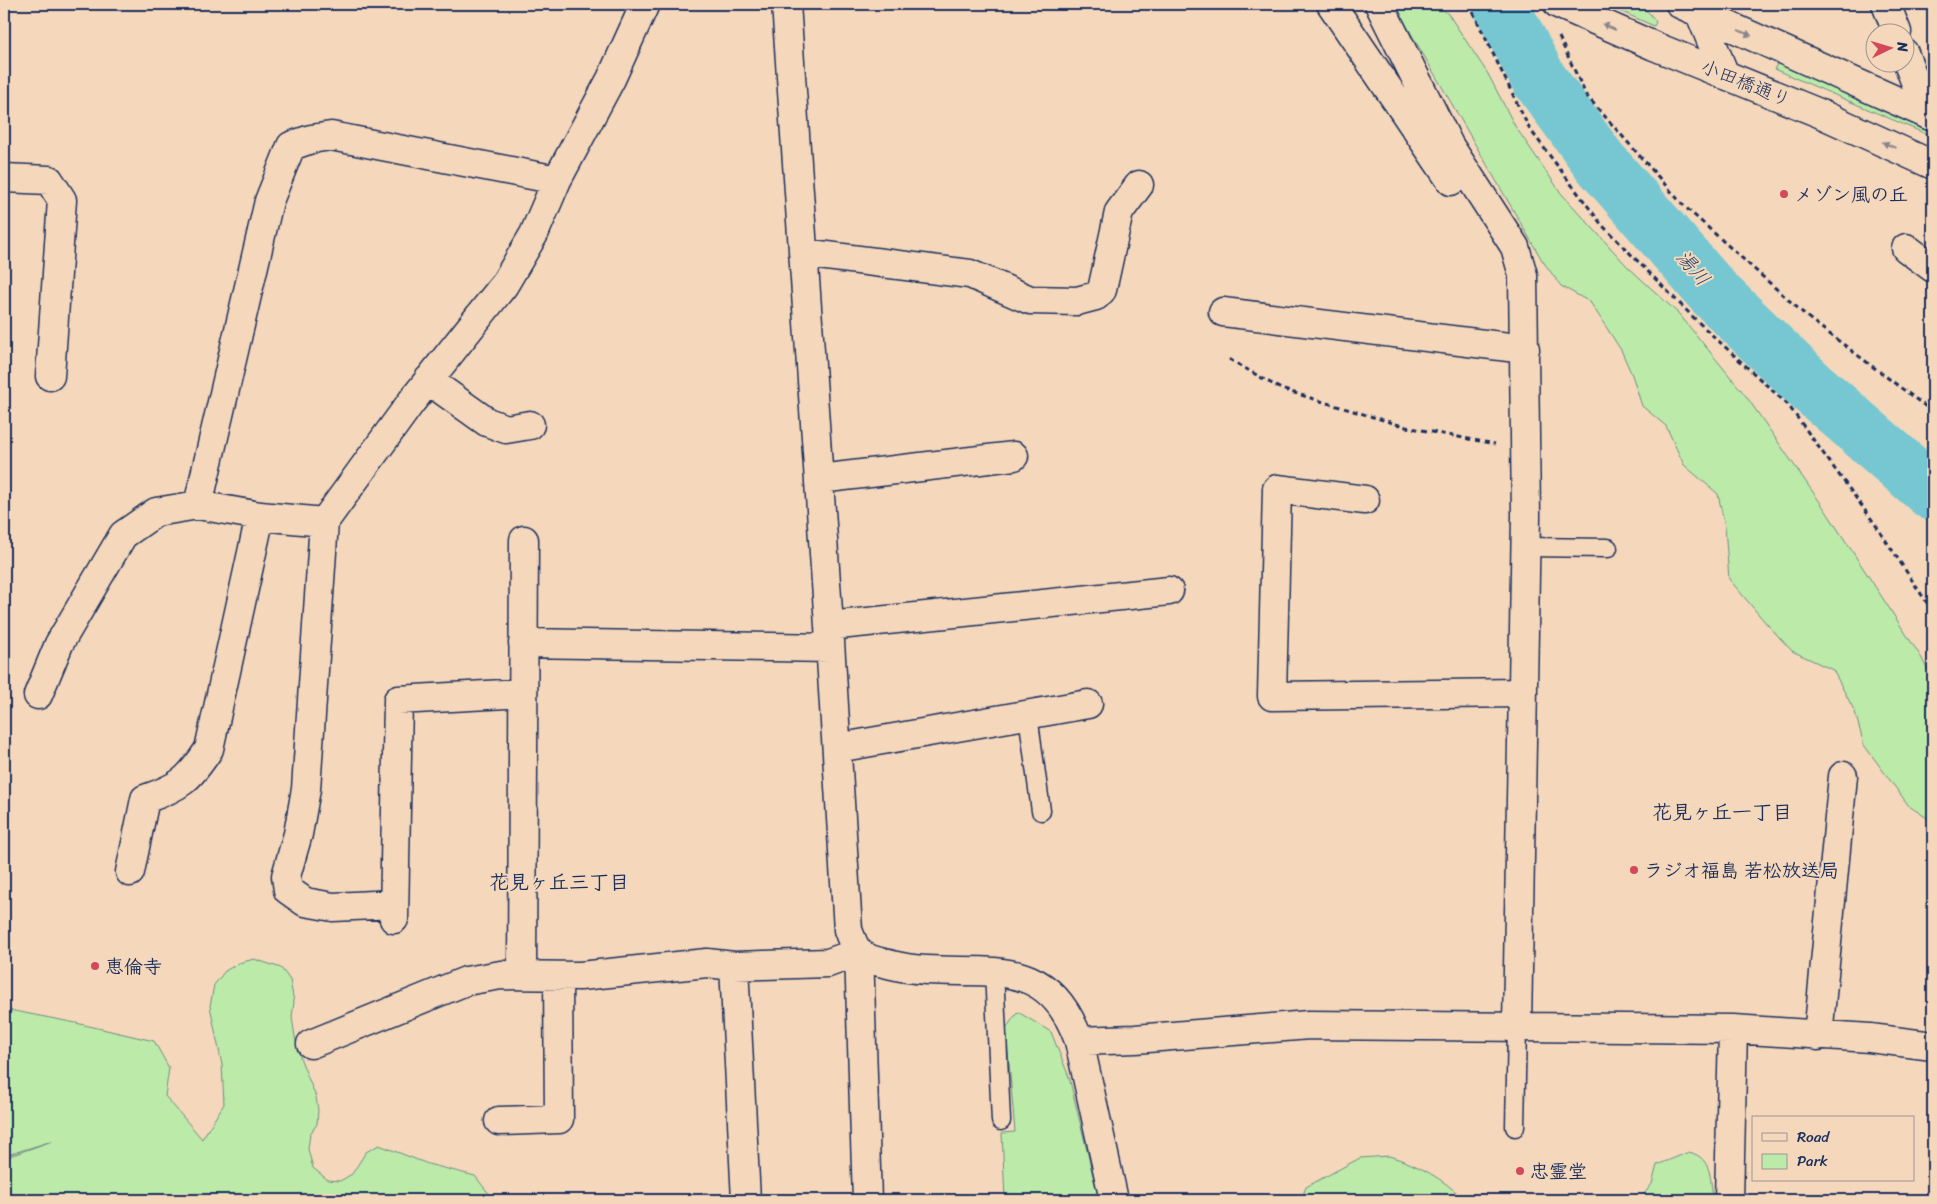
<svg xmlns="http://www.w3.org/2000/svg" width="1937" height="1204" font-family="Sriracha,'Klee One',sans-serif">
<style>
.green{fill:#bceaa8;stroke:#6c8c83}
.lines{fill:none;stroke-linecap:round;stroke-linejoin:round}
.river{stroke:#77c7d2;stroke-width:56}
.service-casing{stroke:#1b2f5e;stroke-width:21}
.minor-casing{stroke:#1b2f5e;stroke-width:31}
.tertiary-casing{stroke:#1b2f5e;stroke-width:31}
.primary-casing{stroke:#1b2f5e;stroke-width:31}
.path{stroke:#1b2f5e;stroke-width:3;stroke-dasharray:5 4;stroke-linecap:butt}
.service{stroke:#f5d8bb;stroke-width:18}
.minor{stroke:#f5d8bb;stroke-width:28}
.tertiary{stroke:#f5d8bb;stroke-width:28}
.primary{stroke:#f5d8bb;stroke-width:28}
.oneway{fill:#88848c}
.poi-dot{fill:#d1495b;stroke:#f5d8bb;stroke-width:2}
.labels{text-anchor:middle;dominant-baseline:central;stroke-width:4;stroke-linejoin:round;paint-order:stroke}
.street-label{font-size:19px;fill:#1b2f5e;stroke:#f5d8bb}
.poi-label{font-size:19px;font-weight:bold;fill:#1b2f5e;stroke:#f5d8bb;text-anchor:start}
.water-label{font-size:20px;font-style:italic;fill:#29466f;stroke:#f5d8bb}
.neighbourhood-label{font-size:20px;font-weight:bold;fill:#1b2f5e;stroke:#f5d8bb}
</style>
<rect width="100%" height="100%" fill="#f5d8bb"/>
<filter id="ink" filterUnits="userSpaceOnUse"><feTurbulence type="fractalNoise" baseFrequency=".02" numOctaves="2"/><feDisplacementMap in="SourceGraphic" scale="10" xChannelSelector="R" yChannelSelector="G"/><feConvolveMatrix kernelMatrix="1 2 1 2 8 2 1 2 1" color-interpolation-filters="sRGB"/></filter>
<g filter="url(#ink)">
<path class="green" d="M 1394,4 L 1437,4 L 1449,15 L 1488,74 L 1515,126 L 1561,193 L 1627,266 L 1679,314 L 1746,396 L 1822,505 L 1921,657 L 1933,680 L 1933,822 L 1909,806 L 1864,745 L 1855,712 L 1833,670 L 1792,651 L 1765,622 L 1729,579 L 1725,527 L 1718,494 L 1684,465 L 1666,426 L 1642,406 L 1632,375 L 1621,350 L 1590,302 L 1561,286 L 1542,260 Z
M 1604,4 C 1629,4 1642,0 1656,22 L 1654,26 Z
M 1778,63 L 1933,132 L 1933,137 L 1774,69 Z
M 254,959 L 281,968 L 290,980 L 294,1002 L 292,1017 L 295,1037 L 301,1060 L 316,1097 L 318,1110 L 317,1124 L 310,1134 L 308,1149 L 313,1168 L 328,1180 L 340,1181 L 352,1174 L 366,1152 L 379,1145 L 428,1164 L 475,1176 L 494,1200 L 4,1200 L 4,1158 L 52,1141 L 4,1156 L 4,1009 L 76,1023 L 154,1041 L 169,1068 L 165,1096 L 202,1139 L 224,1104 L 222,1065 L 210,1006 L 214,985 L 225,971 L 239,963 Z
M 1018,1012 L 1051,1032 L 1069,1077 L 1099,1200 L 1005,1200 L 1002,1133 L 1015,1132 L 1006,1028 Z
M 1689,1152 C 1713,1158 1710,1180 1713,1200 L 1639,1200 L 1652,1184 L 1657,1165 Z
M 1389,1156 C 1419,1165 1442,1178 1465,1200 L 1301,1200 L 1306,1187 L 1360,1158 Z"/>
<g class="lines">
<path class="river" d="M 1500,4 L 1539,79 L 1600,162 L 1714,293 L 1809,385 L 1933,493"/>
<g class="service-casing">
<path id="service" d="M 1525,547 L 1608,548
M 1028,715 L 1041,811
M 994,971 L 1001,1121
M 1515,1127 L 1517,1026"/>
</g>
<g class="minor-casing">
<path id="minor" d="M 786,4 L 829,626 L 848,930 C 851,937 854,948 860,953 C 869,961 881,962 892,965 C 969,984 1044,941 1079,1041 L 1114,1200
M 1331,4 L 1451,181
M 1379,4 L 1449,145 L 1515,247 L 1523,275 L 1526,516 L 1517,1026
M 1886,4 L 1897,32
M 1904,53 L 1928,115
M 4,178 L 49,180 L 62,200 L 50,376
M 1906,248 L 1933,268
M 803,253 L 970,274 L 1030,300 L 1077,301 L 1096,296 L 1102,290 L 1119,212 L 1139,185
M 1223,312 L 1525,349
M 428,380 L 487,422 L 506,429 L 530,425
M 819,479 L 1014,456
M 1365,500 L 1277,489 L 1272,696 L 1523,693
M 198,505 L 269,201 L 291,146 L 311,139 L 331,136 L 557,180
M 324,522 L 306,789 L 298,834 L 286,876 L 288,890 L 305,902 L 333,907 L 394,904
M 829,626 L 1169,591
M 523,643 L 830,648
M 38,695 L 59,644 L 123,535 L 156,512 L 198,505 L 260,516 L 324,522 L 412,401 L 504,285 L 534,234 L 557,180 L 611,79 L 645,4
M 837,748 L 1088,704
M 130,872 L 145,799 C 180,787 189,780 209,749 L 260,516
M 394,919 L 398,700 L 523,693
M 734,966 L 746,1200
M 522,975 L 524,540
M 1818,1036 L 1843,776
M 1079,1041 L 1135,1039 L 1309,1025 L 1733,1029 L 1870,1038 L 1933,1046
M 311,1044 L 466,981 L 501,975 L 580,976 L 707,963 L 734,966 L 828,963 L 859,952 L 867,1200
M 499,1121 L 559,1119 L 558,976
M 1729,1200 L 1733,1029"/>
</g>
<g class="tertiary-casing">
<path id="tertiary" d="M 1696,4 L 1725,75"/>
</g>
<g class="primary-casing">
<path id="primary" d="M 1558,4 L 1654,46 L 1819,113 L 1933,165
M 1680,4 L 1933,117"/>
</g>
<path class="path" d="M 1469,4 L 1529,128 L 1602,225 L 1697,321 L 1788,405 L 1875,524 L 1933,612
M 1559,37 L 1586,95 L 1684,206 L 1811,320 L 1933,412
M 1229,359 L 1281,389 L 1406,427 L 1495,444"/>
<use href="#service" class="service"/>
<use href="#minor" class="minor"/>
<use href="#tertiary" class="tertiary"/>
<use href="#primary" class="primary"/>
</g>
<defs><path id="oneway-solid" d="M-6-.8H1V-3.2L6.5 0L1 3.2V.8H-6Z" transform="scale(1.25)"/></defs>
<g class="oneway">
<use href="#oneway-solid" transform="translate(1609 27) rotate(-156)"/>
<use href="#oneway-solid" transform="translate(1745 33) rotate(24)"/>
<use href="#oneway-solid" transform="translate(1889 145) rotate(-156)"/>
</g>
</g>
<g class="poi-dot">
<circle cx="1784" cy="194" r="5"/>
<circle cx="1634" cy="870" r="5"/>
<circle cx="95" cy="966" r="5"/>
<circle cx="1520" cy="1171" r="5"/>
</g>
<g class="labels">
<g class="street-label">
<text transform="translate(1746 83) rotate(22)">小田橋通り</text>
</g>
<g class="poi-label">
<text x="1794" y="194">メゾン風の丘</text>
<text x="1644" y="870">ラジオ福島 若松放送局</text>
<text x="105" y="966">恵倫寺</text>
<text x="1530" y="1171">忠霊堂</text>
</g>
<g class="water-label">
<text transform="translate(1693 268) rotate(49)">湯川</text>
</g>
<g class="neighbourhood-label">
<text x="1722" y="812">花見ヶ丘一丁目</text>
<text x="559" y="882">花見ヶ丘三丁目</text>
</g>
</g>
<rect width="1937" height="1204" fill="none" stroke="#f5d8bb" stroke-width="20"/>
<rect x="10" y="10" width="1917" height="1184" fill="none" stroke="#1b2f5e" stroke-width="2" filter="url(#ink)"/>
<rect x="1752" y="1116" width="162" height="65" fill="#f5d8bb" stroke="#9e9496"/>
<rect x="1762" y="1133" width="25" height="8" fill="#f5d8bb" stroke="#9e9496"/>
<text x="1797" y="1142" font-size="15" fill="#1b2f5e">Road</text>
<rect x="1762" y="1154" width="25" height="15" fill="#bceaa8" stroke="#9e9496"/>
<text x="1797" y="1166" font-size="15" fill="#1b2f5e">Park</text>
<g transform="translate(1890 48) rotate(85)"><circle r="24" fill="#f5d8bb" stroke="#9e9496"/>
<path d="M0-4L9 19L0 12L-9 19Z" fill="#d1495b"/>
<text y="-8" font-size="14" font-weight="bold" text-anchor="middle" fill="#1b2f5e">N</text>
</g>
</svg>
